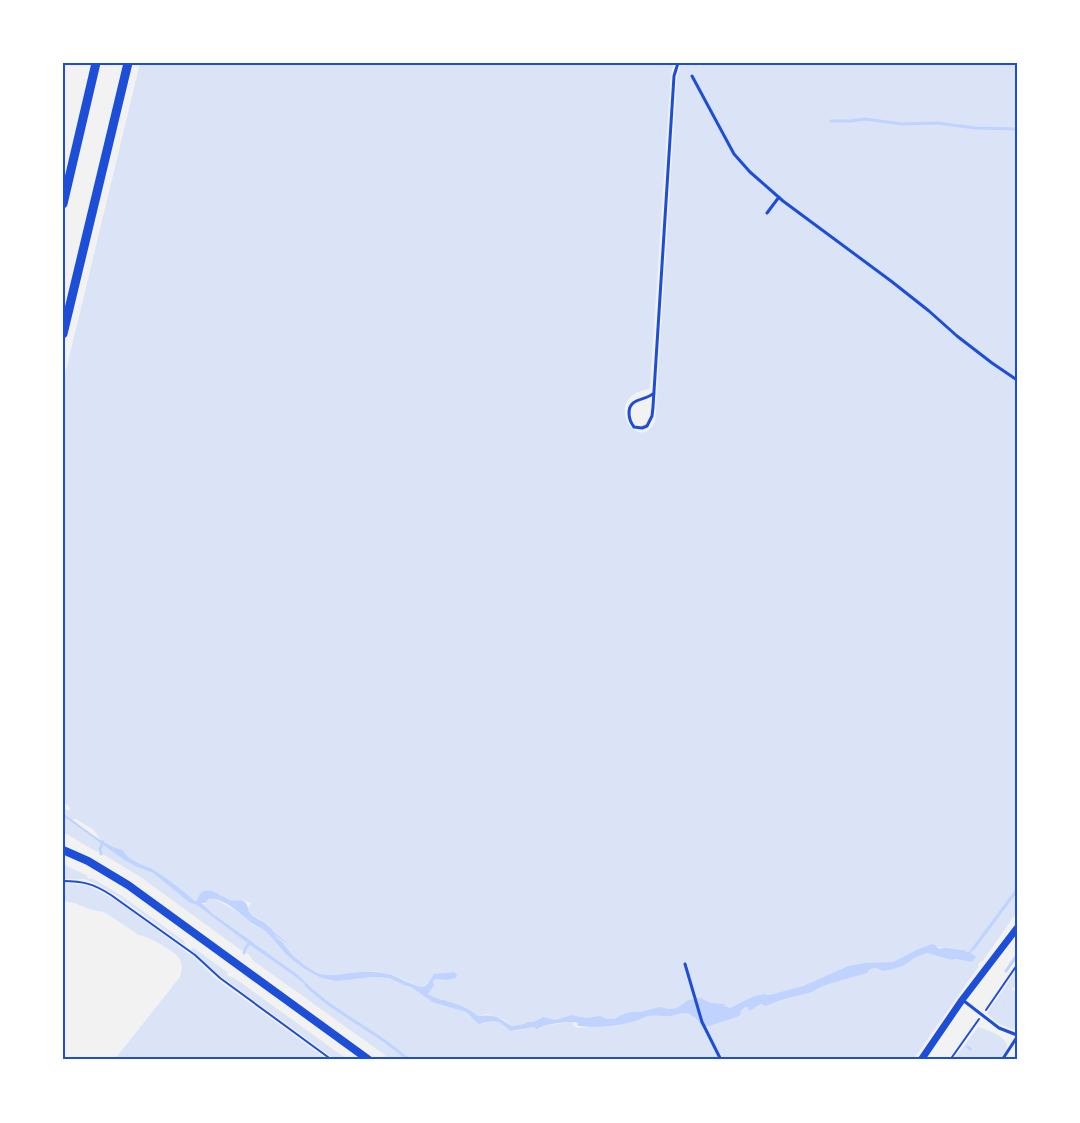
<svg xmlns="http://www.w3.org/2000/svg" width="1080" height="1123" font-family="Cabin,sans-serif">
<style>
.green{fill:#dbe4f7}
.water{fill:#bfd3fe}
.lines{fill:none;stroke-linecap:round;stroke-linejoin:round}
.stream{stroke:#bfd3fe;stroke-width:3}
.path{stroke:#1d4ed8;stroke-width:2}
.service{stroke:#1d4ed8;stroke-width:3}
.tertiary{stroke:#1d4ed8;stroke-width:7}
.secondary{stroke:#1d4ed8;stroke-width:8}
.trunk{stroke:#1d4ed8;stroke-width:9}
.neatline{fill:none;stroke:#1d4ed8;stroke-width:2}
</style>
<rect width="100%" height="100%" fill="#f2f2f2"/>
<path class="green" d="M 140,63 L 674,63 L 671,73 L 650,387 L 649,389 C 599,397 639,457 655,421 L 677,78 L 681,63 L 1017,63 L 1017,912 L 982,962 L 981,961 L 978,965 L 979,966 L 913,1060 L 392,1060 L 251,959 L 252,958 L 245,951 L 248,946 L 247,944 L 242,951 L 142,878 L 101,853 L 102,845 L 97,852 L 63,832 L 63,816 L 124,860 L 135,866 L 153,873 L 190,903 L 197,905 L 254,948 L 293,975 L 306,985 L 297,974 L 200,904 L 206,904 L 208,899 L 213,899 L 221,902 L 239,913 L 252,924 L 266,931 L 278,943 L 286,953 L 310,972 L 331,981 L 372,977 L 389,978 L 404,985 L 411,987 L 428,999 L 435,1003 L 466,1012 L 470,1017 L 483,1024 L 492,1021 L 499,1022 L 508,1029 L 515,1031 L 534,1027 L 540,1028 L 549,1025 L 573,1022 L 573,1025 L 577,1028 L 597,1026 L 650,1015 L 684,1013 L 691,1014 L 699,1022 L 715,1023 L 740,1016 L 741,1011 L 745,1007 L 748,1007 L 749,1010 L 762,1004 L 763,1006 L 812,992 L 821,987 L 829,984 L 867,973 L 870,969 L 876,968 L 883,971 L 890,970 L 903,966 L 914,957 L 927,953 L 950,960 L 956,959 L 972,962 L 975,957 L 971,954 L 974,947 L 968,952 L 966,952 C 954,948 942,950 931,944 L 916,950 L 893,962 L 864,963 L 848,966 L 803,986 L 769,995 L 763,994 L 754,996 L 730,1008 L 723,1006 L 722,1004 L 725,1004 L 711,1003 L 701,998 L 695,998 L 688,1000 L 677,1008 L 669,1009 L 665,1008 L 645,1010 L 639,1012 L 631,1012 L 615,1019 L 607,1019 L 602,1017 L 587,1018 L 571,1015 L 555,1020 L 541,1018 L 533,1022 L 527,1022 L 524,1024 L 512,1026 L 503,1019 L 487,1014 L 478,1016 C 469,1008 458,1004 447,1001 C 440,999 434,998 428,994 L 435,979 L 447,980 L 456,978 L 454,972 L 445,973 L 430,981 L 422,987 L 417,987 C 401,976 379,969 360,972 C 347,973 336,978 323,974 C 307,970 292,956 283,943 C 280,940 276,937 273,934 L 278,936 L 269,925 L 251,914 L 248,908 L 251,903 C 248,902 245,901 242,900 C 237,900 237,903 232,901 C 220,898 204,878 197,902 L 195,901 C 182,891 169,880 155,871 C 144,864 129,863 123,850 L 116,848 L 100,839 L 94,830 L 76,819 L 73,820 L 63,813 L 63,808 L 68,810 L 70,809 L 69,806 L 63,802 L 63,383 Z
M 63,864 L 88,876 L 87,878 L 90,879 L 92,878 L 122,896 L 184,941 L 185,945 L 116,895 L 94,883 L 84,879 L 63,879 Z
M 63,883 L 86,885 L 105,894 L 120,903 L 196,959 L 215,978 L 328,1060 L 114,1060 L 180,977 C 182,970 183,963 178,957 C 172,950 148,936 139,935 L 104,912 L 92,910 L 74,903 L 63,901 Z
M 194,948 L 227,972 L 227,975 L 236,979 L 348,1060 L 336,1060 L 223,978 L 190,949 Z
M 1017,969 L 1017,985 L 1012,989 L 1017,993 L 1017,1030 C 1004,1027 995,1023 987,1013 Z
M 978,1027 C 989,1031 1000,1033 1007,1044 L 1006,1050 L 999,1060 L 953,1060 Z"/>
<path class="water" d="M 63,813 C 79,824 104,846 123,850 C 129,863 146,864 157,872 C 171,881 183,891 195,901 L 197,901 C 203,880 218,895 230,900 C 235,902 239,899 243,901 C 249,904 247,909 250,913 C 255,919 264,921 269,926 C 272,928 273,931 275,933 C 278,936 283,939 286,942 L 287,943 L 273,934 C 276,937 280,940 283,943 C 291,955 305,967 318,973 C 333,978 345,973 360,972 C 368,971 379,972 388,974 C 395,975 417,988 422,987 C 428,986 431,978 434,974 L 454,972 L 457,975 L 456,978 L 447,980 L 435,979 L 433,982 L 434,985 L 428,994 C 434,998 440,999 447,1001 C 458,1004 469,1008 478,1016 C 498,1014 496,1017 512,1026 L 524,1024 L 527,1022 L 533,1022 L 543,1017 L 555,1020 L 571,1015 L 587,1018 L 600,1016 L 607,1019 L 615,1019 L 621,1015 L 631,1012 L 639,1012 L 660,1007 L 669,1009 L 677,1008 L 688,1000 L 698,998 L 701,998 L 711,1003 L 727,1004 L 722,1005 L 730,1008 L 754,996 L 763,994 L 769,995 L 803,986 L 848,966 L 864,963 L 893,962 L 916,950 L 931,944 L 935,945 L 939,949 C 946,946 957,951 965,950 L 966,952 L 968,952 L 974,947 L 971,953 L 976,957 L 972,962 L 956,959 L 951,960 L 927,953 L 914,958 L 903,966 L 890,970 L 883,971 L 876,968 L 870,969 L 867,973 L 829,984 L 821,987 L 812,992 L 782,1000 L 765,1006 L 761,1004 L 749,1011 L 748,1007 L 745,1007 L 741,1011 L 740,1016 L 737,1017 L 709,1026 L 702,1026 C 698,1021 695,1016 689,1014 C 681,1011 677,1015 671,1016 C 664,1017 656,1014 648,1016 C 643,1017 639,1020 635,1021 C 619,1026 595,1028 579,1026 L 577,1025 L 578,1023 C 568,1021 546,1024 537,1029 L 534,1027 L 511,1031 L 508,1029 L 499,1022 L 492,1021 L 479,1024 L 474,1020 L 466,1012 L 435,1003 L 428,999 L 411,987 L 404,985 L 389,978 L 372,977 L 337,981 C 318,980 297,965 284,952 C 278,945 272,937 265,931 C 260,927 253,925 249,921 C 238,912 223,897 208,899 L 206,903 L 201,903 L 212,913 L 297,974 L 308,985 L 306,985 L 293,975 L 254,948 L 197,905 L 190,903 L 153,873 L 135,866 L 124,860 L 63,816 Z"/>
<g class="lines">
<path class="stream" d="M 831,121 L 851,121 L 865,119 L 902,124 L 937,123 L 975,128 L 1017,129
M 101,854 L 100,849 L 103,842
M 973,949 L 1017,890
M 244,953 L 245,949 L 250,942
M 1006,971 L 1017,955
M 306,985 C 329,1007 357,1022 383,1040 C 392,1046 400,1053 409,1060
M 968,1047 L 970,1049"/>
<path class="path" d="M 63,881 C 83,881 94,884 111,895 L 195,955 L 220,978 L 332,1060
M 986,1010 L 1017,965
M 950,1060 L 979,1019"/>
<path class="service" d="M 692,76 L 734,154 L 750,172 L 783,201 L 891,281 L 929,311 L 957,336 L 992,363 L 1017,380
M 767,213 L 779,197
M 654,393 C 646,401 629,397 629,413 C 629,418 631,423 634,427 L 642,428 L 647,426 L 652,416 L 653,407 L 674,76 L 678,63
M 685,964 L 702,1022 L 721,1060
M 964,1001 L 999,1028 L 1017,1035
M 1002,1060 L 1017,1037"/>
<path class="tertiary" d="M 921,1060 L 962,1000 L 1017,928"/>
<path class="secondary" d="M 63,850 L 88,861 L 128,885 L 369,1060"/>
<path class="trunk" d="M 63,204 L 96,63
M 63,334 L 128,63"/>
</g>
<rect width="1080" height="1123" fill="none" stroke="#ffffff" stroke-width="129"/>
<rect x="64" y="64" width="952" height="994" class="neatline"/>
</svg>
